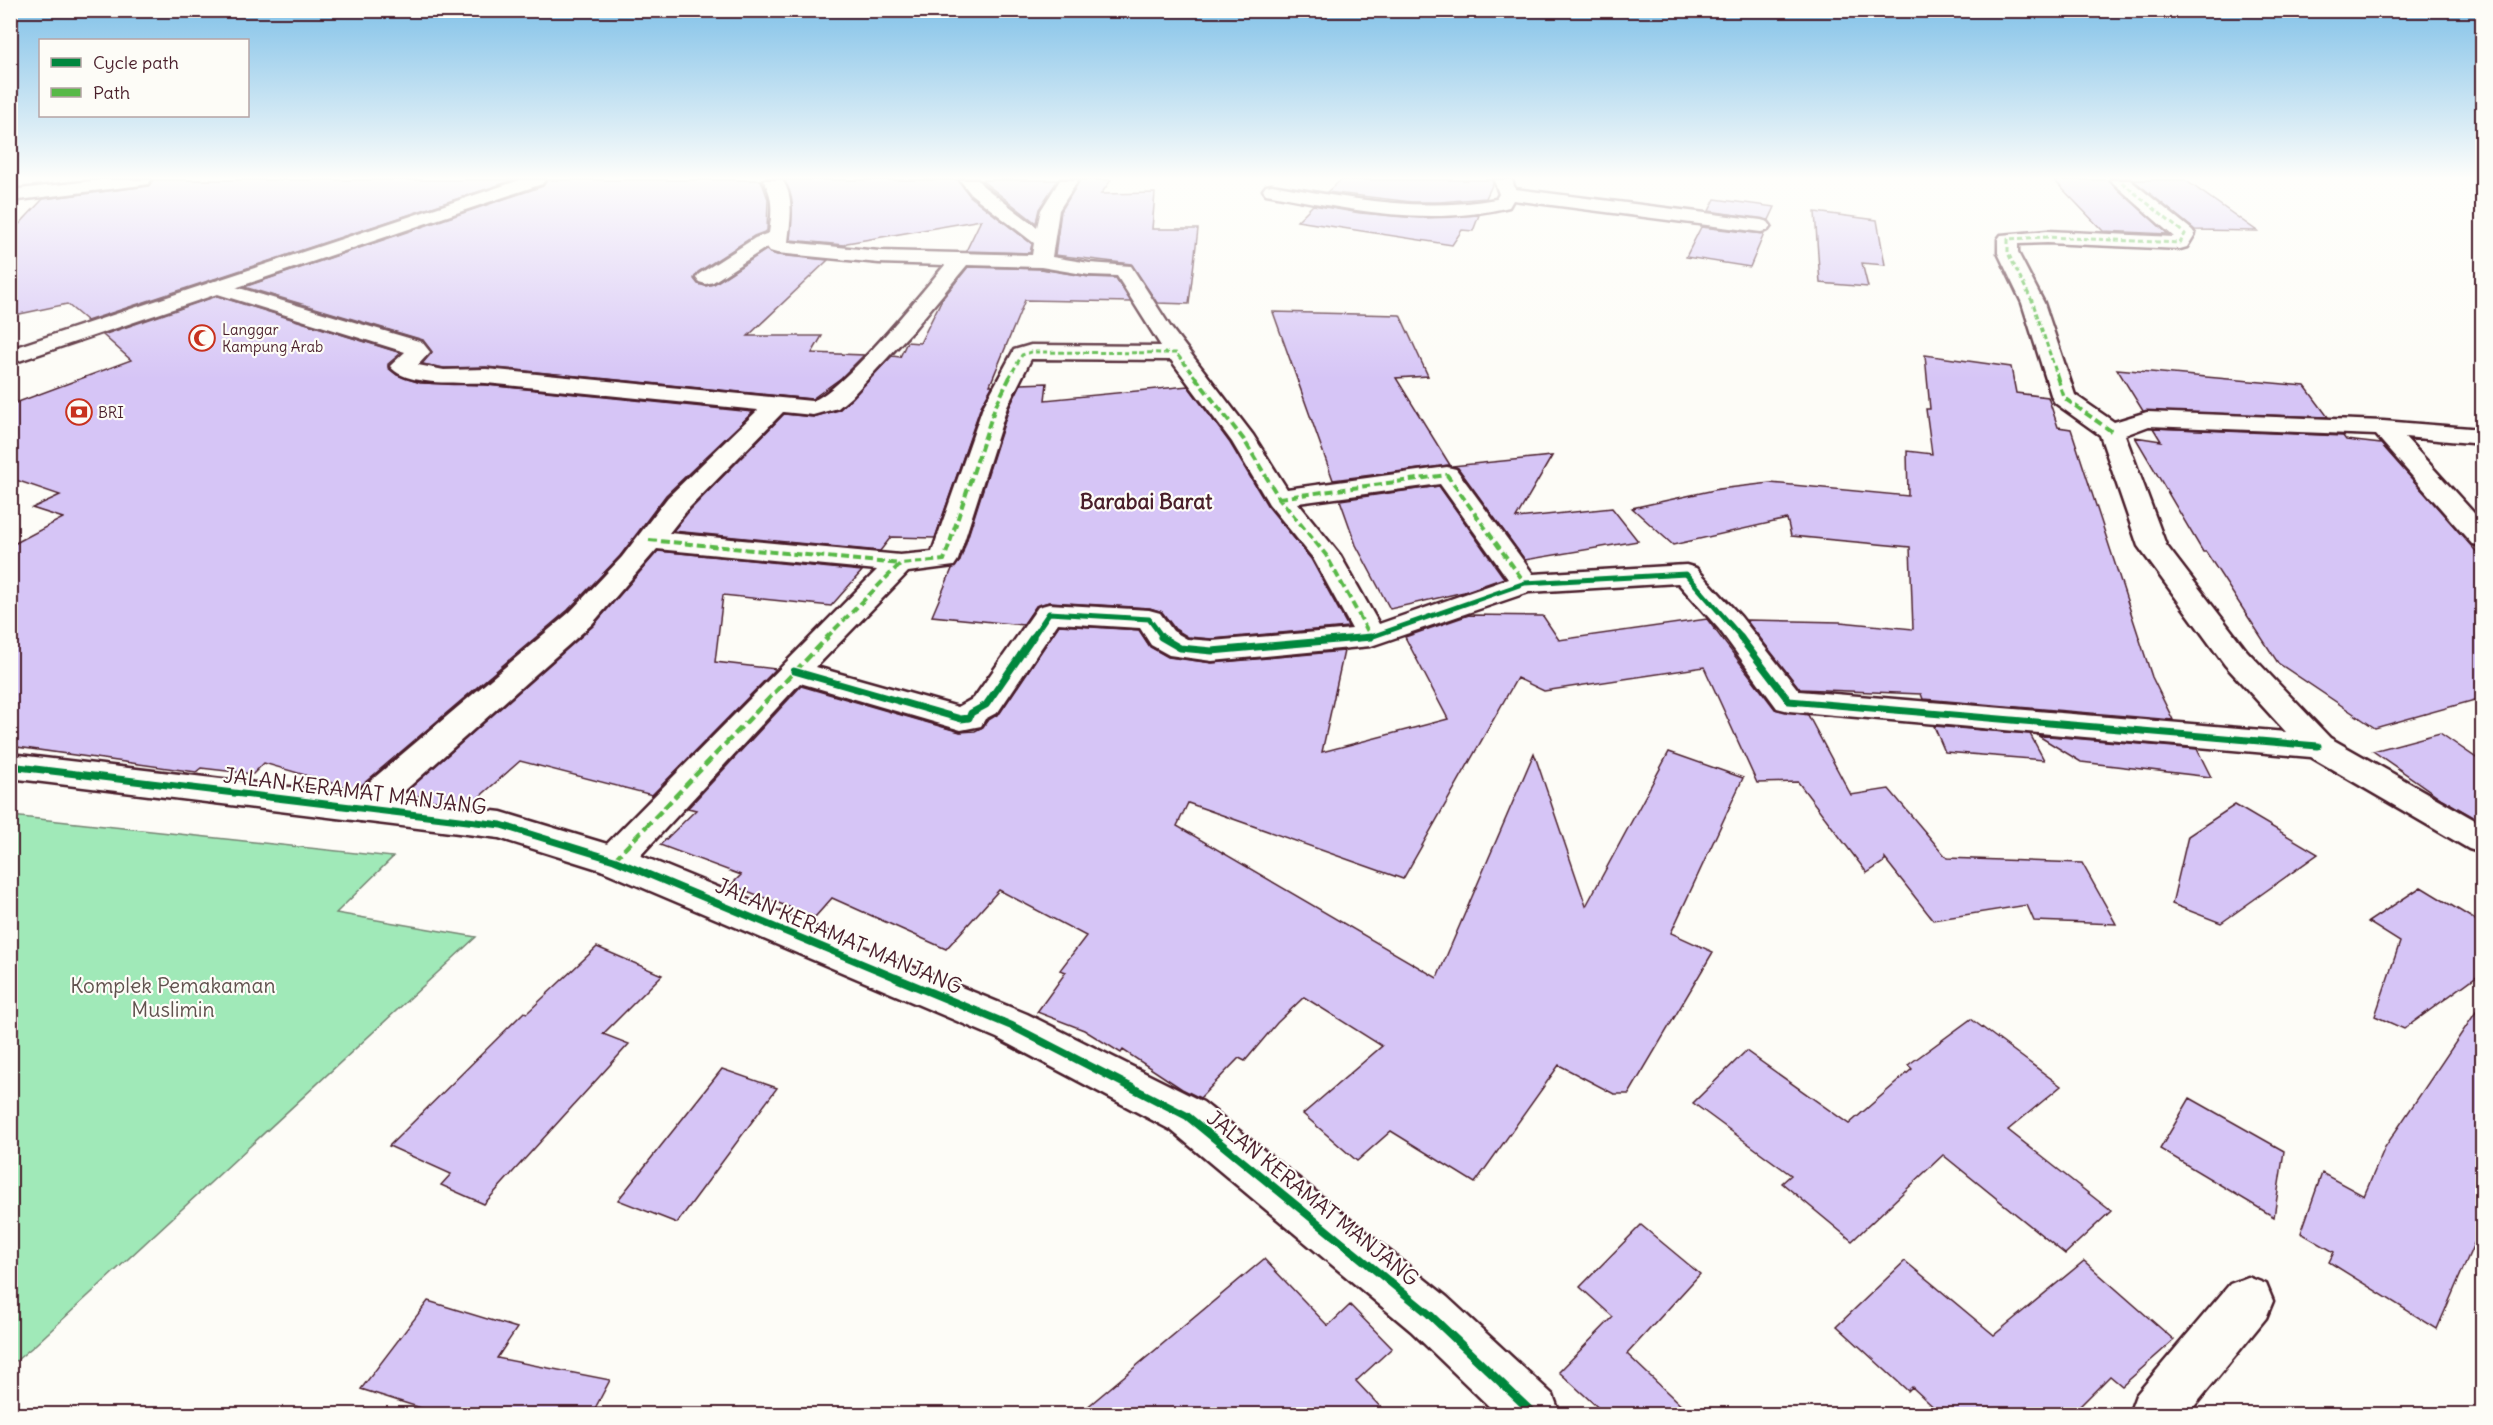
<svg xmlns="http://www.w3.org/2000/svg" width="2493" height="1425" font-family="Delius,sans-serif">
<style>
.green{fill:#a0e9b8;stroke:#758472;stroke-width:1.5}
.building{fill:#d6c5f6;stroke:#4a1f2b;stroke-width:1.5}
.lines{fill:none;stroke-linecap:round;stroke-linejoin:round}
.street-casing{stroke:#4a1f2b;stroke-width:5}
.secondary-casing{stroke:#4a1f2b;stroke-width:5}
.street{fill:#fdfcf7;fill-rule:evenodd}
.secondary{fill:#fdfcf7;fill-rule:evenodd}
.quiet-far2{stroke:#58b947;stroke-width:3;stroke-dasharray:5 3;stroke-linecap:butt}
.quiet-far1{stroke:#58b947;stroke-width:4;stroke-dasharray:8 4;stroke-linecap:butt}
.quiet{stroke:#58b947;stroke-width:4.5;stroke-dasharray:10 4.5;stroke-linecap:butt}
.cycleway-far2-casing{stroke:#fdfcf7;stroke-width:8}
.cycleway-far1-casing{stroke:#fdfcf7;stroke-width:10}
.cycleway-casing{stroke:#fdfcf7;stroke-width:12}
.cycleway-far2{stroke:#00873e;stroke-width:5}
.cycleway-far1{stroke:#00873e;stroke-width:7}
.cycleway{stroke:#00873e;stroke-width:8}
.labels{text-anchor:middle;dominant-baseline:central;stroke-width:4.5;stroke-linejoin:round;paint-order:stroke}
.far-poi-label{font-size:15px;fill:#4a1f2b;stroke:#fdfcf7;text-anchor:start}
.quarter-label{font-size:21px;font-weight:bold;fill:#4a1f2b;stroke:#fdfcf7}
.near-street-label{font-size:21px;fill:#4a1f2b;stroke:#fdfcf7}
.near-park-label{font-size:21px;fill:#60524e;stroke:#fdfcf7}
</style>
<rect width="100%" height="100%" fill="#fdfcf7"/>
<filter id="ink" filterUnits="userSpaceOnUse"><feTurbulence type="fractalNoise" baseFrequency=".0167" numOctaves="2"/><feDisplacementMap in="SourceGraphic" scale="12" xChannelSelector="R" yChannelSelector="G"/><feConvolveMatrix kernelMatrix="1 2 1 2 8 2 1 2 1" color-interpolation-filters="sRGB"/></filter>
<g filter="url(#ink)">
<path class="green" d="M 11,816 L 393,857 L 336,913 L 476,937 L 35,1345 L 11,1365 Z"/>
<path class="building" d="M 153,180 L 514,180 L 87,321 L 67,304 L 10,316 L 10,250 L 14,244 L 10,242 L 10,234 L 43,199 L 148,186 Z
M 547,180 L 761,180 L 768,199 L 767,231 L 754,236 L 698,272 L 694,279 L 698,284 L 705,286 L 714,284 L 766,250 L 777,255 L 828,260 L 748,336 L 822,336 L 812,353 L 864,355 L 841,378 L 812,399 L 486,367 L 444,368 L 422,364 L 432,352 L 423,340 L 244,287 L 543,186 Z
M 784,180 L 958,180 L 970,196 L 1032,244 L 1030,253 L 966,251 L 981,220 L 847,243 L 844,245 L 790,240 L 792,202 Z
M 981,180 L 1058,180 L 1039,209 L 1036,223 Z
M 1080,180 L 1111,180 L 1101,194 L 1155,193 L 1152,229 L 1198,229 L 1189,304 L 1157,303 L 1131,264 L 1055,255 L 1061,211 Z
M 1341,180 L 1492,180 L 1493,183 L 1486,198 L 1440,202 L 1412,202 L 1327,192 Z
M 2054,180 L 2108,180 L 2168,234 L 2103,231 Z
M 2133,180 L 2185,180 L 2257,231 L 2195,230 Z
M 1715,199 L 1775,207 L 1769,220 L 1709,211 Z
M 1313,205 L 1360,213 L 1420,218 L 1479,215 L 1473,231 L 1462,230 L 1452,245 L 1297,221 Z
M 1815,212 L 1877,220 L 1885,265 L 1862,263 L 1868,287 L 1820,283 Z
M 1701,227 L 1764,234 L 1750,267 L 1686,257 Z
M 968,267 L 1041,269 L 1089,277 L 1116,278 L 1131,302 L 1025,300 L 990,385 L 993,385 L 981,406 L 935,538 L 891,537 L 880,551 L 673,531 L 690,510 L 784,414 L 813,417 L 839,410 L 892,356 L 900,357 L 907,342 L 920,343 L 942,299 Z
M 217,296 L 401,353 L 388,364 L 388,368 L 397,375 L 420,383 L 486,385 L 753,412 L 666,495 L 620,556 L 568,610 L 356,790 L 264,763 L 253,774 L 201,768 L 196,772 L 10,746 L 10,546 L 63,518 L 32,508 L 60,495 L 10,478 L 10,405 L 131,360 L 103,335 Z
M 1273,312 L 1400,315 L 1428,376 L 1396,378 L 1450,465 L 1333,480 Z
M 1925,355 L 2011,367 L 2016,393 L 2048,397 L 2058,427 L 2071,429 L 2152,677 L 2173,720 L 1923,699 L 1921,694 L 1800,689 L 1746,620 L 1840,622 L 1913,629 L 1910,547 L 1791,536 L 1787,519 L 1673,545 L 1632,508 L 1719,489 L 1770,483 L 1908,496 L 1907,451 L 1932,454 L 1926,409 L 1930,409 Z
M 2117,369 L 2305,386 L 2328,417 L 2143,411 Z
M 1047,383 L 1045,400 L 1188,386 L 1230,443 L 1267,505 L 1311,559 L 1348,627 L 1212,639 L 1188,637 L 1175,629 L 1162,612 L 1150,608 L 1049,602 L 1036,606 L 1023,625 L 932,616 L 952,569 L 960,561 L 1009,408 L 1021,384 Z
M 2153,428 L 2343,436 L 2346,440 L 2381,444 L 2482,558 L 2482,698 L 2375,728 L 2278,663 L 2206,552 L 2203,552 L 2135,437 L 2161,441 Z
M 1552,456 L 1516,518 L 1612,508 L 1638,541 L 1525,560 L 1458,468 L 1452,466 Z
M 1439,486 L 1504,578 L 1464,592 L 1390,609 L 1356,545 L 1340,500 Z
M 658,551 L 862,571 L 831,606 L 723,595 L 715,662 L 776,669 L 652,795 L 520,761 L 469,806 L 438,802 L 406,792 L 593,626 Z
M 1469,615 L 1543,616 L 1559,640 L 1707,619 L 1775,709 L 1808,715 L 1851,795 L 1889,789 L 1947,858 L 2082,863 L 2116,924 L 2034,921 L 2027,905 L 1933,920 L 1885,859 L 1885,861 L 1867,873 L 1798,782 L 1757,783 L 1704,667 L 1544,691 L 1517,678 L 1403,879 L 1188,803 L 1177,826 L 1437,978 L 1534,753 L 1586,906 L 1669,752 L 1743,778 L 1671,933 L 1713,952 L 1629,1094 L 1614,1094 L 1559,1065 L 1475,1183 L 1391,1131 L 1357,1161 L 1303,1114 L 1382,1046 L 1304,997 L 1277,1023 L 1245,1061 L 1239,1058 L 1200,1098 L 1182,1089 L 1123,1050 L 1121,1053 L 1084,1030 L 1037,1012 L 1066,972 L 1060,970 L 1086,936 L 999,890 L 946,949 L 832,898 L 815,917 L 731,885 L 741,875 L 660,845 L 696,810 L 688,808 L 801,686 L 960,732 L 975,731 L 983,727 L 987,721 L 1000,713 L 1059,625 L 1139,630 L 1150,647 L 1168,657 L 1212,663 L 1344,651 L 1322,752 L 1448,719 L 1405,637 Z
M 1934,726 L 2030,734 L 2044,760 L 1945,752 Z
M 2440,733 L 2482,762 L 2482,822 L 2442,799 L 2373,751 Z
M 2037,735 L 2197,749 L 2211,777 L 2081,762 Z
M 2235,805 L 2318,854 L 2221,923 L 2172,904 L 2188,836 Z
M 2421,887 L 2482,924 L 2482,972 L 2404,1029 L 2375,1016 L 2400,942 L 2368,922 Z
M 597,947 L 662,975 L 603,1034 L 629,1044 L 484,1204 L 441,1185 L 451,1174 L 389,1146 L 524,1012 L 527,1013 Z
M 2482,1003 L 2482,1225 L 2437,1329 L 2329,1262 L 2334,1252 L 2301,1233 L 2322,1173 L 2364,1196 L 2385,1147 Z
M 1971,1019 L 2061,1086 L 2008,1130 L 2111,1211 L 2065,1254 L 1943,1155 L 1852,1241 L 1782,1183 L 1791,1175 L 1693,1103 L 1746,1051 L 1849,1124 L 1912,1069 L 1908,1065 Z
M 722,1069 L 777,1088 L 677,1223 L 618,1200 Z
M 2190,1098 L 2284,1151 L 2274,1217 L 2160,1149 Z
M 1641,1225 L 1700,1274 L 1627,1354 L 1690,1414 L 1605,1414 L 1559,1372 L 1613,1317 L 1580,1287 Z
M 1264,1259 L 1328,1326 L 1350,1305 L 1392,1348 L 1356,1381 L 1387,1414 L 1079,1414 Z
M 1905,1261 L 1994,1335 L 2084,1261 L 2174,1340 L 2122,1386 L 2110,1376 L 2072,1414 L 1941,1414 L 1912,1387 L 1908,1391 L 1837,1326 Z
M 428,1301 L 517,1328 L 497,1358 L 610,1380 L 592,1414 L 440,1414 L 361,1389 Z"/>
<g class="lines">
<g class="street-casing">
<path id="street" d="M 763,180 L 782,180 C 795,197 790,222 788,242 L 879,251 L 1032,255 L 1034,243 L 971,194 L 960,180 L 978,180 L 983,186 L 1037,227 L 1041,210 L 1060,180 L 1078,180 L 1059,210 L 1052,257 L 1089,263 L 1131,266 L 1171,328 L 1253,435 L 1287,489 L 1447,467 L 1456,469 L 1533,574 L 1686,565 L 1696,568 L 1741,617 L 1799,691 L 2286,732 L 2225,665 L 2138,546 L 2100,435 L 2055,403 L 2052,398 L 2022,303 L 1998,253 L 1998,239 L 2001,235 L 2047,231 L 2174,237 L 2110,180 L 2130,180 L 2192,230 L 2195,234 L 2187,247 L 2180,249 L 2047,243 L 2018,244 L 2018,253 L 2044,303 L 2075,395 L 2114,422 L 2147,412 L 2383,421 L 2482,429 L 2482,444 L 2405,437 L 2482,522 L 2482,546 L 2472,544 L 2376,435 L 2149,426 L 2125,435 L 2166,545 L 2247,651 L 2330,738 L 2482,824 L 2482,853 L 2469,849 L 2311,757 L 1789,711 L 1777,708 L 1719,629 L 1678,583 L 1529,592 L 1371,646 L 1212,661 L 1169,655 L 1151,645 L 1140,628 L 1058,623 L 998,712 L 985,719 L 981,726 L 961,730 L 800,683 L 627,870 L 614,873 L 601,870 L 595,860 L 601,850 L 877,570 L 657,549 L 592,624 L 374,818 L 361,821 L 348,818 L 343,809 L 348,800 L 570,612 L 622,557 L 668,497 L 758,410 L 486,383 C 462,382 405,387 390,366 L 405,352 L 208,291 L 205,287 L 208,283 L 215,281 L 222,283 L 422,342 L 430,352 L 418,365 L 444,370 L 486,369 L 812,401 C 843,391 920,294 945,265 L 879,263 L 777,253 L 770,251 L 767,247 L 713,282 L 706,284 L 699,282 L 696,278 L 699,274 L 755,238 L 769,233 C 772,214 774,196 763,180 ZM 967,265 L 1041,267 L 1089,275 L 1117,276 L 1161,346 L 1031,345 L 1014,350 L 983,407 L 932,552 L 900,555 L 669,533 L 688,509 L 783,412 L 813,415 L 838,408 L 851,397 L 914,329 ZM 1031,359 L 1171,360 L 1232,442 L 1269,504 L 1313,558 L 1352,629 L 1212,641 L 1187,639 L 1173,631 L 1160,613 L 1149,610 L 1049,604 L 1038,607 L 974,698 L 958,707 L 816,667 L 908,572 L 954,566 L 958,560 L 1007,407 ZM 1440,484 L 1508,579 L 1379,624 L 1340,555 L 1298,503 Z
M 1494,180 L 1512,180 L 1515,189 L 1761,220 L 1768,222 L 1771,226 L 1768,230 L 1761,232 L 1513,200 L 1509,207 C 1430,227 1350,210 1272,195 L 1266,194 L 1263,190 L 1266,186 L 1272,185 C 1346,198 1421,213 1496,199 L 1499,194 Z
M 2248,1277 L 2266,1284 L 2273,1301 L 2266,1318 L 2188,1414 L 2129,1414 L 2136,1395 L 2230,1284 Z"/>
</g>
<g class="secondary-casing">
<path id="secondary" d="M 101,180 L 151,180 L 148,184 L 142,185 L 10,201 L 10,190 Z
M 520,180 L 545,180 L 542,184 L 10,364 L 10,349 Z
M 10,754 L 501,812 L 627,850 L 1027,1014 L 1203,1102 L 1447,1297 L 1553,1395 L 1560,1414 L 1497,1414 L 1411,1331 L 1171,1130 L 997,1038 L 601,870 L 499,838 L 10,778 Z"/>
</g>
<use href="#street" class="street"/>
<use href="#secondary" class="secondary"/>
<path class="quiet-far2" d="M 1009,378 L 1022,355 L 1031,352 L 1176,353 L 1196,378
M 2058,378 L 2033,303 L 2008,253 L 2008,239 L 2047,237 L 2180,243 L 2185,234 L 2119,180"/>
<path class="quiet-far1" d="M 1195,377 L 1244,440 L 1279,498 L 1326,555 L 1371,637
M 2057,377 L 2064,398 L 2111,431
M 1279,498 L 1447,475 L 1525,583
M 649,540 L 900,564
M 826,638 L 900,564 L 944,560 L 995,407 L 1010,377"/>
<path class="quiet" d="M 614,860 L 828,637"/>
<g class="cycleway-far2-casing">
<path id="cycleway-far2" d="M 1032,638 L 1049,613 L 1149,619 L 1163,638
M 1356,638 L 1371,637 L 1525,583 L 1686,574 L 1742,638"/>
</g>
<g class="cycleway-far1-casing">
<path id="cycleway-far1" d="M 1161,637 L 1180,648 L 1212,651 L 1371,637
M 1740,637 L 1789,701 L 2318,746
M 794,671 L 961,719 L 969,718 L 971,713 L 986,705 L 1033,637
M 10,766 L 501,825 L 614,860 L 899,979"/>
</g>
<g class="cycleway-casing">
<path id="cycleway" d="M 896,978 L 1012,1026 L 1187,1116 L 1429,1314 L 1534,1414"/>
</g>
<use href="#cycleway-far2" class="cycleway-far2"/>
<use href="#cycleway-far1" class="cycleway-far1"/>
<use href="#cycleway" class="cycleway"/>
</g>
</g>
<linearGradient id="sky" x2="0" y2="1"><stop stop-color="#81c1e8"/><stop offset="0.47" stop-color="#fefefb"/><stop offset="1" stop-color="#fefefb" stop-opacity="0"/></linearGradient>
<rect width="2493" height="379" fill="url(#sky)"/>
<defs>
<g id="mosque-ring" transform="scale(1.35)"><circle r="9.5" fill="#fdfcf7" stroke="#c8321e" stroke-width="1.5"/><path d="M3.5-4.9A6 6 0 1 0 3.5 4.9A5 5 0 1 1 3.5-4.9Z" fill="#c8321e"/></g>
<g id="bank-ring" transform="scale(1.35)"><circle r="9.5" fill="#fdfcf7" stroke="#c8321e" stroke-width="1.5"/><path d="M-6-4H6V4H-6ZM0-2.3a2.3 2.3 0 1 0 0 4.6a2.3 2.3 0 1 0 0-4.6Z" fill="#c8321e"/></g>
</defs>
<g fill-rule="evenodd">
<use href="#mosque-ring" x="202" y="338"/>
<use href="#bank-ring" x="79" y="412"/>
</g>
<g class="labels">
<g class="far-poi-label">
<text x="222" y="329">Langgar<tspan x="222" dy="17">Kampung Arab</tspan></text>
<text x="98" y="412">BRI</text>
</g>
<g class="quarter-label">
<text x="1146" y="501">Barabai Barat</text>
</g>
<g class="near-street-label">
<text transform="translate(355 791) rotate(7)">JALAN KERAMAT MANJANG</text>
<text transform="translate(839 936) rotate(23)">JALAN KERAMAT MANJANG</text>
<text transform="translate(1313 1198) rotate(39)">JALAN KERAMAT MANJANG</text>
</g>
<g class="near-park-label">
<text x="173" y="985">Komplek Pemakaman<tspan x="173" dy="24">Muslimin</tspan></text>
</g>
</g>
<rect width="2493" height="1425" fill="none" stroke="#fdfcf7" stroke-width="36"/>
<rect x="18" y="18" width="2457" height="1389" fill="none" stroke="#4a1f2b" stroke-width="2" filter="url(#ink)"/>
<rect x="39" y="39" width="210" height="78" fill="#fdfcf7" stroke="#b5a4a5" stroke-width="1.5"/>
<rect x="51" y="58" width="30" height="9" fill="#00873e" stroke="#b5a4a5" stroke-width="1.5"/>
<text x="93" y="69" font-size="18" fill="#4a1f2b">Cycle path</text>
<rect x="51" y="88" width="30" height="9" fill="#58b947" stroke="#b5a4a5" stroke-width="1.5"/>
<text x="93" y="99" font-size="18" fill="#4a1f2b">Path</text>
</svg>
